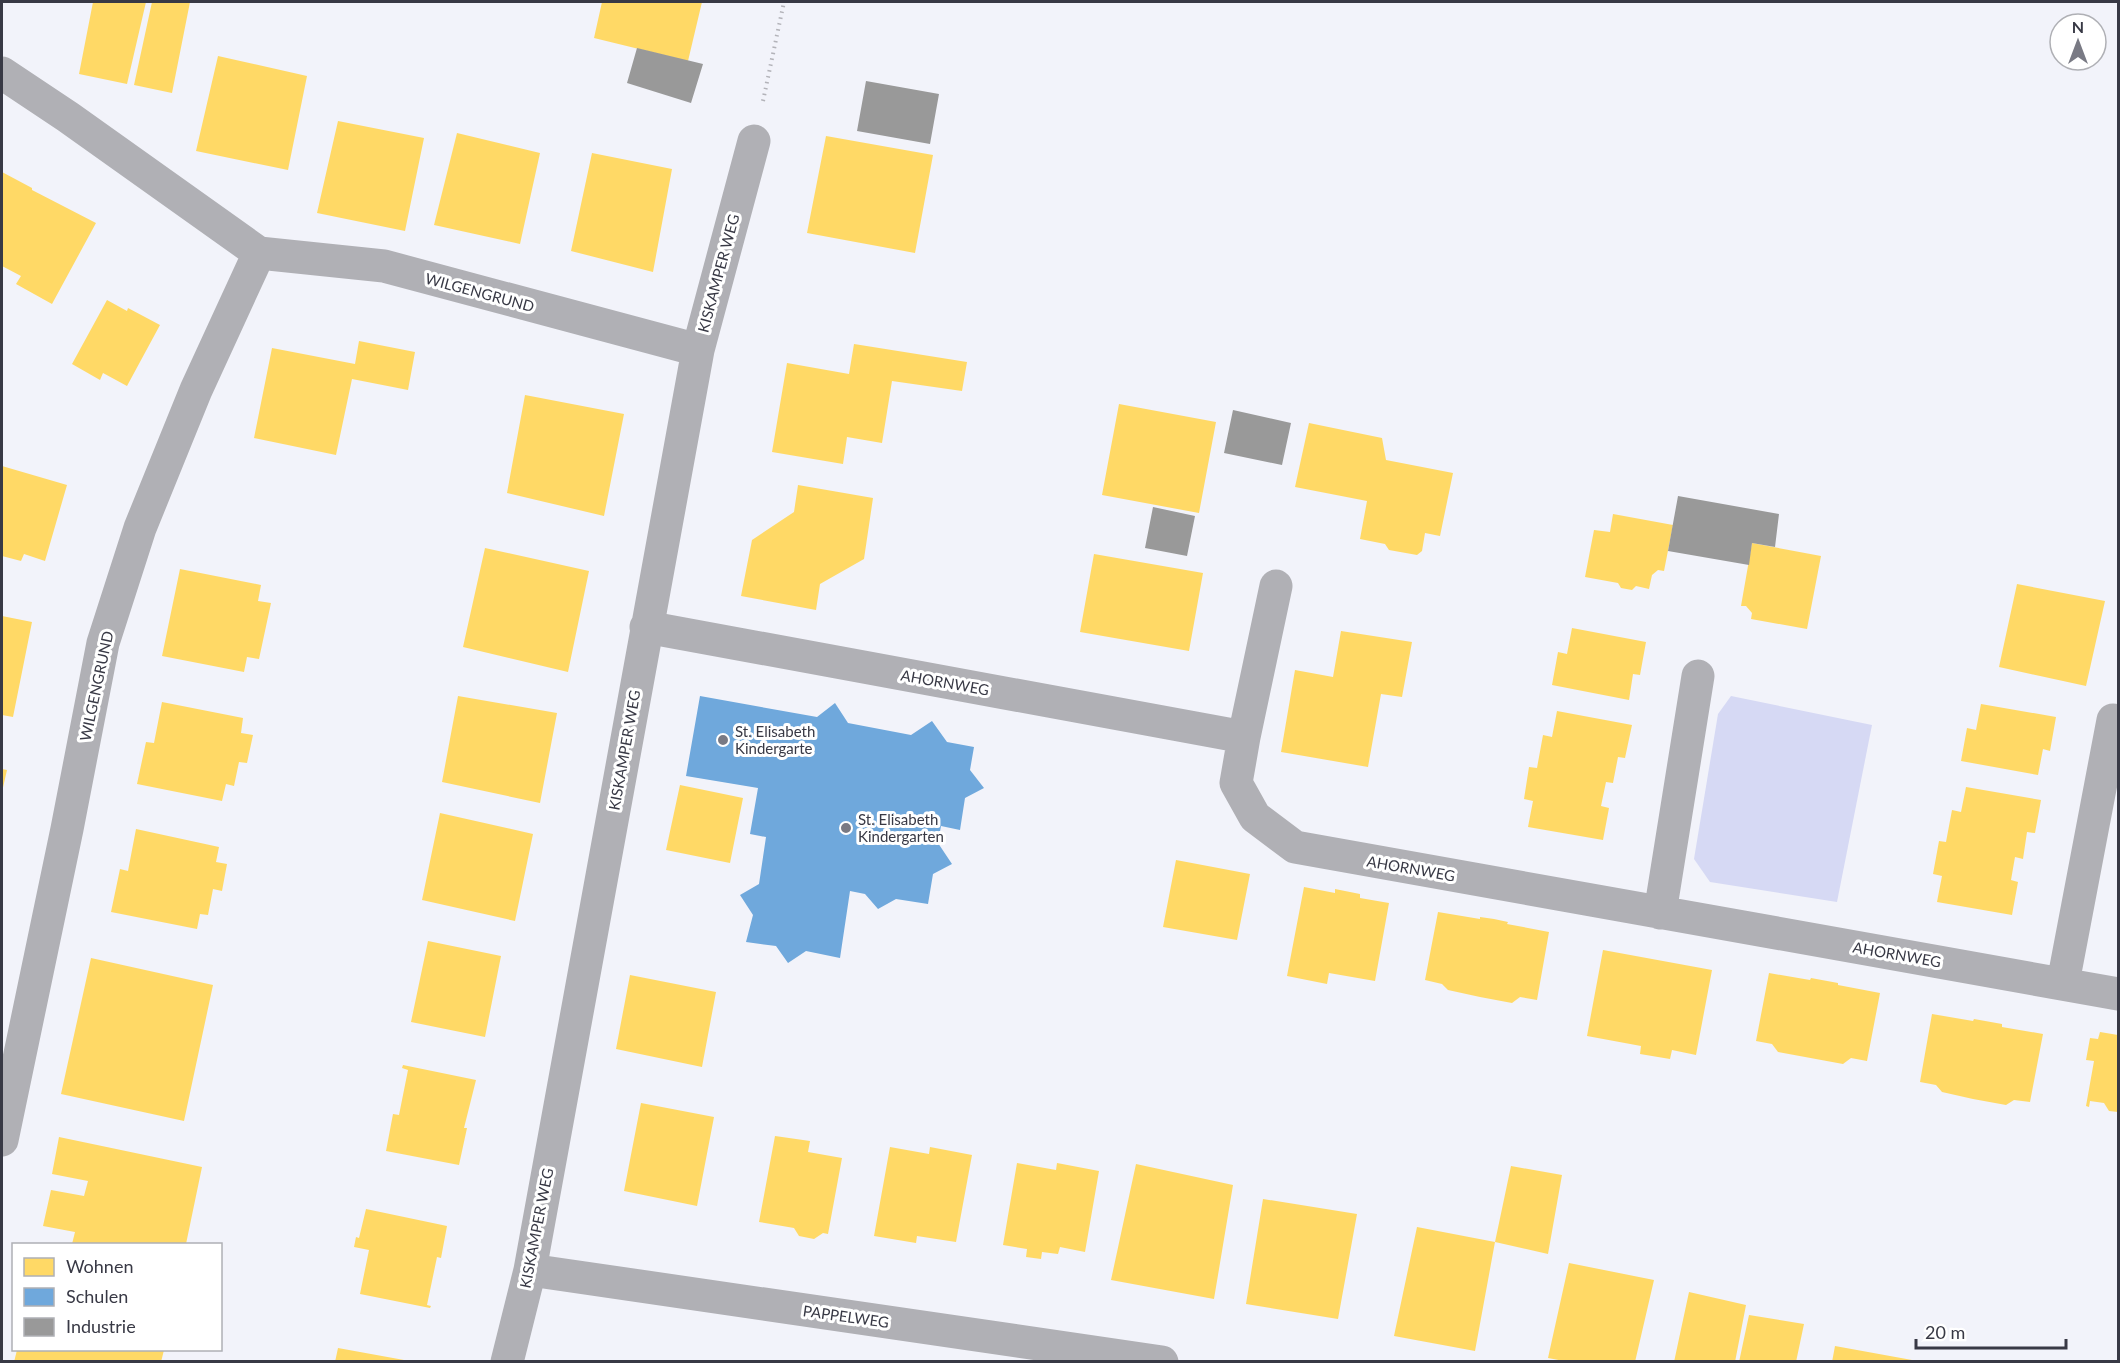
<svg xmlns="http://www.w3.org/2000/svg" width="2120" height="1363" font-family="Lato,sans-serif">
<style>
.green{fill:#d6d9f4}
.homes{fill:#ffd966}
.schools{fill:#6fa8dc}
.industry{fill:#999}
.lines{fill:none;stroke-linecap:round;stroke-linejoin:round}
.path{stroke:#b3b3b9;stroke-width:4;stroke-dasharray:1.5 4.5;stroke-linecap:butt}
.minor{stroke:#b0b0b5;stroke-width:33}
.poi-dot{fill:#797a84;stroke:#fff;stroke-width:2}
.labels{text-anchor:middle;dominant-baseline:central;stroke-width:6;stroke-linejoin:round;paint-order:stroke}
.street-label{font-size:15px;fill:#383945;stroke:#fff}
.poi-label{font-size:15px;fill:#383945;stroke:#fff;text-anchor:start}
</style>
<rect width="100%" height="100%" fill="#f2f3fa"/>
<path class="green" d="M 1731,696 L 1872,725 L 1837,902 L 1710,882 L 1694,859 L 1718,714 Z"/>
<path class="homes" d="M 93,2 L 146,2 L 127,84 L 79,74 Z
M 152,2 L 190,2 L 172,93 L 134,85 Z
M 602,2 L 702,2 L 688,61 L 594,38 Z
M 218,56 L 307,76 L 288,170 L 196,151 Z
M 338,121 L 424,138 L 405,231 L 317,213 Z
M 457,133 L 540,153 L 520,244 L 434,225 Z
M 826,136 L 933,155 L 915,253 L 807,233 Z
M 592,153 L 672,169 L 653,272 L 571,251 Z
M 2,172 L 32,188 L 32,190 L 96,223 L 52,304 L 16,284 L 21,276 L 2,266 Z
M 107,300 L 127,311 L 128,308 L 160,325 L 127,386 L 103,373 L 100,380 L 72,364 Z
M 359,341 L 415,352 L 408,390 L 352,379 L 336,455 L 254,438 L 272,348 L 355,364 Z
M 854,344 L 967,362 L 962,391 L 892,381 L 882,443 L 847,437 L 843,464 L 772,452 L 787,363 L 849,374 Z
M 525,395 L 624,414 L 604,516 L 507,493 Z
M 1119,404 L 1216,422 L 1199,513 L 1102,495 Z
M 1309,423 L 1382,438 L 1386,460 L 1453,473 L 1440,536 L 1425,533 L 1422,551 L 1417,555 L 1389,550 L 1385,544 L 1360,539 L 1367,501 L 1295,487 Z
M 2,466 L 67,485 L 45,561 L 24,554 L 21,561 L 2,556 Z
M 798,485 L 873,498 L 864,559 L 820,584 L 816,610 L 741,596 L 752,540 L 794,512 Z
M 1613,514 L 1673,525 L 1664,571 L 1658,570 L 1652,575 L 1649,589 L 1636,586 L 1632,590 L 1621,588 L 1618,583 L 1585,577 L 1594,530 L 1610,532 Z
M 1752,543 L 1821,556 L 1807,629 L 1751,619 L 1752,613 L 1746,606 L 1741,606 Z
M 485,548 L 589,571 L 568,672 L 463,647 Z
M 1094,554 L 1203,573 L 1189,651 L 1080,632 Z
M 180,569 L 261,585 L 258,601 L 271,603 L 259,659 L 247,657 L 244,672 L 162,656 Z
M 2017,584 L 2105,601 L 2086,686 L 1999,667 Z
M 2,616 L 32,622 L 13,717 L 2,715 Z
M 1572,628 L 1646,642 L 1640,675 L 1633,674 L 1629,700 L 1552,685 L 1558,652 L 1567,654 Z
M 1341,631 L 1412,642 L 1402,697 L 1381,694 L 1368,767 L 1281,752 L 1295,670 L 1333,677 Z
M 458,696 L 557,713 L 540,803 L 442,782 Z
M 162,702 L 243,718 L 241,733 L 253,735 L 247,763 L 239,762 L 234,786 L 226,784 L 222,801 L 137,784 L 146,742 L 154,743 Z
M 1981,704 L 2056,717 L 2050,751 L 2043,749 L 2038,775 L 1961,761 L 1967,728 L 1976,730 Z
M 1557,711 L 1632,725 L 1625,758 L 1618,757 L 1613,783 L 1606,782 L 1601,806 L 1609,808 L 1603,840 L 1528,827 L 1533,801 L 1524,799 L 1529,767 L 1537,768 L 1543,735 L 1552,737 Z
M 2,769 L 7,770 L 2,792 Z
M 680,785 L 743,798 L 730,863 L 666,850 Z
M 1966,787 L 2041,800 L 2035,833 L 2027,832 L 2023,859 L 2015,857 L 2011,880 L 2018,882 L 2012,915 L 1937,902 L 1942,876 L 1933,874 L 1939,841 L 1946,842 L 1952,810 L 1961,812 Z
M 440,813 L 533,834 L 515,921 L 422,900 Z
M 136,829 L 219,847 L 216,862 L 227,864 L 222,891 L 213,889 L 208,915 L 200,914 L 197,929 L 111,912 L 120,869 L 128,871 Z
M 1176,860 L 1250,874 L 1237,940 L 1163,927 Z
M 1304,887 L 1335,893 L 1335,889 L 1360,894 L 1360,898 L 1389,903 L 1375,981 L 1329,973 L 1327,984 L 1287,976 Z
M 1438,912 L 1480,919 L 1480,917 L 1494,919 L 1508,922 L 1507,924 L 1549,932 L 1537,1000 L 1520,997 L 1512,1003 L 1480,997 L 1448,990 L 1442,984 L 1425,980 Z
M 428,941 L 501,956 L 485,1037 L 411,1022 Z
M 1603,950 L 1712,970 L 1696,1055 L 1672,1050 L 1670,1059 L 1640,1054 L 1641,1046 L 1587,1036 Z
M 91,958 L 213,985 L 184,1121 L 61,1094 Z
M 1769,973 L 1810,980 L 1811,978 L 1838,983 L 1838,985 L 1880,993 L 1867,1061 L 1851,1058 L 1843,1064 L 1778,1052 L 1772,1044 L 1756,1041 Z
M 630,975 L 716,992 L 702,1067 L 616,1049 Z
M 1932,1014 L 1973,1021 L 1974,1019 L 2002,1024 L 2002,1027 L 2043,1034 L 2030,1102 L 2014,1100 L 2006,1105 L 1973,1099 L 1942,1092 L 1936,1085 L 1920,1082 Z
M 2100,1032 L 2118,1035 L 2118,1112 L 2109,1111 L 2104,1103 L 2090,1101 L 2089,1107 L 2086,1106 L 2094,1061 L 2086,1060 L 2090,1038 L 2098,1039 Z
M 403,1065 L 476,1080 L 464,1128 L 467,1128 L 459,1165 L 386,1151 L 393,1114 L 399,1115 L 408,1070 L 402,1068 Z
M 641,1103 L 714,1117 L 697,1206 L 624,1191 Z
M 775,1136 L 810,1141 L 808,1152 L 842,1158 L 828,1234 L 823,1233 L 814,1239 L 799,1236 L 794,1228 L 759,1222 Z
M 59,1137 L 202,1167 L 186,1244 L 72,1244 L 75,1232 L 43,1226 L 51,1190 L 84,1196 L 88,1181 L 52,1174 Z
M 890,1147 L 929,1154 L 930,1147 L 972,1155 L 956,1242 L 917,1236 L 916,1243 L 874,1236 Z
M 1017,1163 L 1056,1170 L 1057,1163 L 1099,1171 L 1085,1252 L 1060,1247 L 1058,1254 L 1042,1252 L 1041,1259 L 1026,1257 L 1027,1249 L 1003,1245 Z
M 1136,1164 L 1233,1185 L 1214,1299 L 1111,1280 Z
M 1511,1166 L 1562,1175 L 1548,1254 L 1495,1242 Z
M 1263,1199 L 1357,1214 L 1338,1319 L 1246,1304 Z
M 366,1209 L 447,1226 L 441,1258 L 437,1257 L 427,1305 L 431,1306 L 430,1308 L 360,1294 L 369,1250 L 354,1247 L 356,1237 L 359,1238 Z
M 1417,1227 L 1495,1242 L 1475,1351 L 1394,1336 Z
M 1569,1263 L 1654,1280 L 1635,1362 L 1569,1362 L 1548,1358 Z
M 1689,1292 L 1746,1305 L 1735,1362 L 1674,1362 Z
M 1749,1315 L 1804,1324 L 1796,1362 L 1739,1362 Z
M 1835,1346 L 1912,1360 L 1912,1362 L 1832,1362 Z
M 338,1348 L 404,1360 L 404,1362 L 335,1362 Z
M 17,1350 L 164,1350 L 161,1362 L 14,1362 Z"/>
<path class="schools" d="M 700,696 L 817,717 L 835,703 L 848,723 L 911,735 L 932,721 L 947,742 L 974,747 L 970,770 L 984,788 L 965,798 L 960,830 L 941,826 L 938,843 L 952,864 L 933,874 L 928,904 L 896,899 L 878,909 L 865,894 L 850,891 L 840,958 L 806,951 L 788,963 L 776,946 L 746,942 L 753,915 L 740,895 L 759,884 L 766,837 L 750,834 L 758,788 L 686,776 Z"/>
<path class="industry" d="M 637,48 L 703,64 L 691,103 L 627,83 Z
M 866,81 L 939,94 L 930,144 L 857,131 Z
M 1233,410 L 1291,423 L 1282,465 L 1224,453 Z
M 1678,496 L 1779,514 L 1775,547 L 1752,543 L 1749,565 L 1668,551 Z
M 1153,507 L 1195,516 L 1187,556 L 1145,548 Z"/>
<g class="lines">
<path class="path" d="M 763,101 L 784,2"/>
<path class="minor" d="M 2,73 L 68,117 L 259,253 L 384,266 L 698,350
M 646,627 L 1244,737 L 1236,783 L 1255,817 L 1295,847 L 2118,994
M 1244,737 L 1276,586
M 1660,913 L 1698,676
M 2063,983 L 2113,720
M 2,1140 L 67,829 L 103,643 L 140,528 L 196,390 L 259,253
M 530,1270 L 1162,1362
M 507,1362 L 530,1270 L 698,350 L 754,141"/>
</g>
<g class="poi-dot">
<circle cx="723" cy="740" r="6"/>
<circle cx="846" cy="828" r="6"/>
</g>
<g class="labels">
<g class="street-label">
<text transform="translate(718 273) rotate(-75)">KISKAMPER WEG</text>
<text transform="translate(480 292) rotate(15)">WILGENGRUND</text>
<text transform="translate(945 682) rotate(10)">AHORNWEG</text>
<text transform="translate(96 686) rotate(-78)">WILGENGRUND</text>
<text transform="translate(624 750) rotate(-80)">KISKAMPER WEG</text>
<text transform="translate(1411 868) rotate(10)">AHORNWEG</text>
<text transform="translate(1897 954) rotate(10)">AHORNWEG</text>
<text transform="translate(536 1228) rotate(-79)">KISKAMPER WEG</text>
<text transform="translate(846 1316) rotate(8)">PAPPELWEG</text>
</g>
<g class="poi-label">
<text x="735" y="731">St. Elisabeth<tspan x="735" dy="17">Kindergarte</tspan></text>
<text x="858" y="819">St. Elisabeth<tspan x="858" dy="17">Kindergarten</tspan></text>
</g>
</g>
<rect width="2120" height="1363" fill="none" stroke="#383945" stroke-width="6"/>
<rect x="12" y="1243" width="210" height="108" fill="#ffffff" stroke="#afb0b5" stroke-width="1.5"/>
<rect x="24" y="1258" width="30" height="18" fill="#ffd966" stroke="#afb0b5" stroke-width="1.5"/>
<text x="66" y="1273" font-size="18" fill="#383945">Wohnen</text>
<rect x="24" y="1288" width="30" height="18" fill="#6fa8dc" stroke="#afb0b5" stroke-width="1.5"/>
<text x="66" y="1303" font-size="18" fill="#383945">Schulen</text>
<rect x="24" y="1318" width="30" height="18" fill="#999999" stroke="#afb0b5" stroke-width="1.5"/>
<text x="66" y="1333" font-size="18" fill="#383945">Industrie</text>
<g transform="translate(2078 42)"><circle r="28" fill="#ffffff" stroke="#afb0b5" stroke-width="1.5"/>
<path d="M0-4.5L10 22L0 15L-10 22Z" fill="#797a84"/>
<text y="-9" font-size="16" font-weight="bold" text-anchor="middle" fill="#383945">N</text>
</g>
<path d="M1916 1339v9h150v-9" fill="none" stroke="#383945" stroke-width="3"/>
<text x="1925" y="1339" font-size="18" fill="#383945" stroke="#ffffff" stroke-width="4.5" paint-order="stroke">20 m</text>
</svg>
